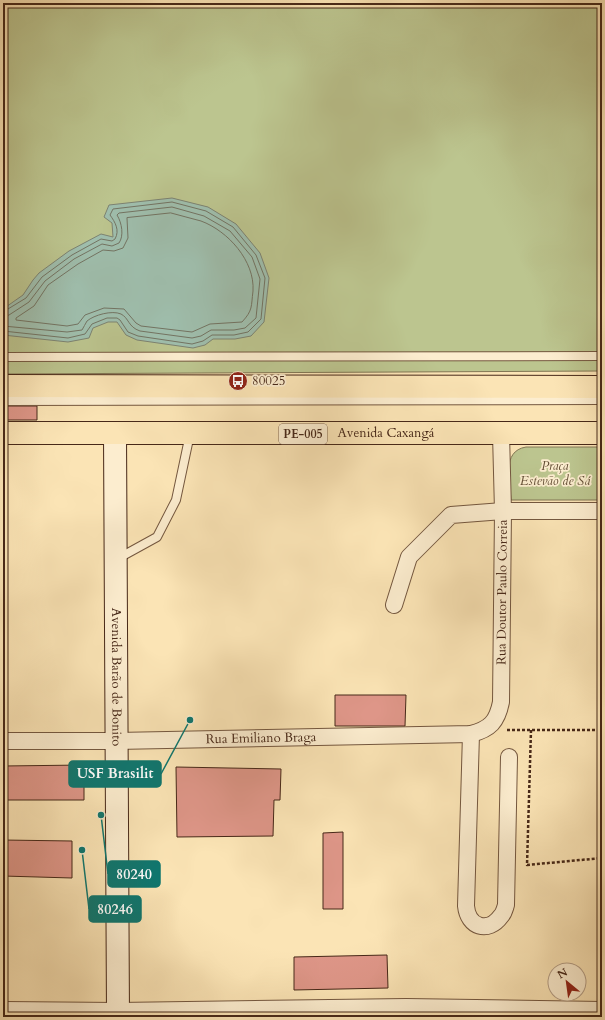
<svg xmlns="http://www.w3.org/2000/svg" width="605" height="1020" font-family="Cardo,serif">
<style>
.green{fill:#bcc58f;stroke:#827654}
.water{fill:#9fbfae;stroke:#7c8372}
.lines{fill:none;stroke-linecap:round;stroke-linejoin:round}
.shore{stroke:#737463;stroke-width:1}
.building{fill:#de9688;stroke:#472818}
.lane-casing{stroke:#74573f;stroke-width:10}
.street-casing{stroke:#74573f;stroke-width:18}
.secondary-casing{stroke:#472818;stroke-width:24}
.primary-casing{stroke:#472818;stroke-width:24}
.path{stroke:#472818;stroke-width:2.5;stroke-dasharray:3 2;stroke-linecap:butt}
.lane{stroke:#fcedcf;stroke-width:8}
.street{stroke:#fcedcf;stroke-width:16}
.secondary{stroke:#fcedcf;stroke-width:22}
.primary{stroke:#fbe4b5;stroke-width:22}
.labels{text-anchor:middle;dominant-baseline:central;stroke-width:3.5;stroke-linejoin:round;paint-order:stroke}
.shield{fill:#fcedcf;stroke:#7d634f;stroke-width:1}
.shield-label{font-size:12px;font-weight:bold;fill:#472818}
.poi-label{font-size:13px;fill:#472818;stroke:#fcedcf;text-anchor:start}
.street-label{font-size:13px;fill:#472818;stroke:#fcedcf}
.park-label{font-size:13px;font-style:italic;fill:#644f36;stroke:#fcedcf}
.leader{fill:none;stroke:#0f766e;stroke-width:1.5}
.callout-dot{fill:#0f766e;stroke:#fcedcf;stroke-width:1.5}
.callout{fill:#0f766e;stroke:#0f766e;stroke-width:1.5}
.callout-label{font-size:14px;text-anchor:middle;font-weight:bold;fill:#fff}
</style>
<rect width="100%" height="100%" fill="#fbe4b5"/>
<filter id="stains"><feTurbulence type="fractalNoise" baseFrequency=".005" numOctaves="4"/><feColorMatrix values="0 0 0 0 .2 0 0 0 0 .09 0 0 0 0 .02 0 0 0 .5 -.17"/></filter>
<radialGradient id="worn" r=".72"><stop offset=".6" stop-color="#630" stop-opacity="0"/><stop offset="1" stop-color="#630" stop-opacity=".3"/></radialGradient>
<path class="green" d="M 3,3 L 602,3 L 602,371 L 3,374 Z
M 526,447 L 602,447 L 602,500 L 511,500 C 510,482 501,451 526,447 Z"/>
<path class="water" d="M 172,198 L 208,207 L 236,224 L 260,253 L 269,278 L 264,322 L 251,336 L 235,339 L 213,339 L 205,345 L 193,348 L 137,340 L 126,335 L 117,322 L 108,322 L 93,328 L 89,338 L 68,342 L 3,335 L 3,309 L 23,295 L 33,280 L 39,273 L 69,251 L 101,234 L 113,237 L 112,223 L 104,217 L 109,205 Z"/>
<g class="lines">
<path class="shore" d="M 171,213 C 181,216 191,218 201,221 C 228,231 255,261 253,291 C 251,307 253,310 242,322 L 210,324 L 192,332 L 141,326 L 136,323 L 124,309 L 104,308 L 85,315 L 78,324 L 67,326 L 16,320 L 16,318 L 34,306 L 48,285 L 78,264 L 103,250 L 114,251 L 123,248 L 128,238 L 127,218 Z
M 3,312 L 26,298 L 42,277 L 72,255 L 101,239 L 112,241 L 115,239 C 120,230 115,222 110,215 L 113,209 L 172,202 L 206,211 L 233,227 L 256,255 L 265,278 L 261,319 L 248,332 L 234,335 L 212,335 L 203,341 L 192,344 L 138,336 L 128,332 L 120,320 L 117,318 L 107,318 L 92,324 L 85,334 L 68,338 L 3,331
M 3,317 L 9,315 L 29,302 L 45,281 L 74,259 L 102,244 L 112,246 L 119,243 C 124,236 122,223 117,215 L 119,213 L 172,207 L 204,216 L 230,231 L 252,257 L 260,279 L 256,318 L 245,328 L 234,330 L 211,330 L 201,336 L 192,338 L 140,331 C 128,327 129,318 121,314 C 112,310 94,315 87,321 C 85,324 84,327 82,330 L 67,332 L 3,326"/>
</g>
<path class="building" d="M 3,406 L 37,406 L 37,420 L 3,420 Z
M 335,695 L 406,695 L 405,726 L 335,726 Z
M 84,765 L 84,800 L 3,800 L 3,766 Z
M 176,767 L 281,769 L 280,800 L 274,800 L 273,836 L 177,837 Z
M 343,832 L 343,909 L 323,909 L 323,833 Z
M 3,840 L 72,841 L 72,878 L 3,876 Z
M 387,955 L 388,988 L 294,990 L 294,957 Z"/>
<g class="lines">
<g class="lane-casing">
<path id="lane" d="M 3,357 L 602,356
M 3,401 L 602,400
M 117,559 L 157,537 L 176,500 L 190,434"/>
</g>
<g class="street-casing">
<g id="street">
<path d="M 394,605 L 409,557 L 451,515 L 503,511 L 602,511"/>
<path d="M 471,734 L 466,906 C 468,927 488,934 501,916 C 504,913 505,908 506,905 L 509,757"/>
<path id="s1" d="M 3,741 L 116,741 L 471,734 C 490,729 497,722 501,702 L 503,511 L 501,434"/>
<path d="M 3,1010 L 118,1011 L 406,1007 L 602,1010"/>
</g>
</g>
<g class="secondary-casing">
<g id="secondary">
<path id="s2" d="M 115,433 L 118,1017"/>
</g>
</g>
<g class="primary-casing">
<g id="primary">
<path d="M 3,386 L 602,387"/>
<path id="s3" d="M 3,433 L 602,433"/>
</g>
</g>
<path class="path" d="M 507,730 L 602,730
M 531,730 L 527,865 L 602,858"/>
<use href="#lane" class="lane"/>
<use href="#street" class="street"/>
<use href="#secondary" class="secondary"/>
<use href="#primary" class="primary"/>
</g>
<defs>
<g id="bus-disc" transform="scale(1)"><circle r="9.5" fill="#8f2418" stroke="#fcedcf"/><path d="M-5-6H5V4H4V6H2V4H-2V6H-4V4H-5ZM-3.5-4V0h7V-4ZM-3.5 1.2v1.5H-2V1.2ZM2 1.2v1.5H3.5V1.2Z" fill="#fff"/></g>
</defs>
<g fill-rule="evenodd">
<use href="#bus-disc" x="238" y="381"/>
</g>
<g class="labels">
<rect class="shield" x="279" y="424" width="48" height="20" rx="3"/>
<g class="shield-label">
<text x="303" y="434">PE-005</text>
</g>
<g class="poi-label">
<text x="252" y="381">80025</text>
</g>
<g class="street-label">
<text stroke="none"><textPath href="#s3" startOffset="383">Avenida Caxangá</textPath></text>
<text stroke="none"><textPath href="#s1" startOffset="625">Rua Doutor Paulo Correia</textPath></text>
<text stroke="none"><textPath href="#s2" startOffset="244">Avenida Barão de Bonito</textPath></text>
<text stroke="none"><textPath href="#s1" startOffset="258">Rua Emiliano Braga</textPath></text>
</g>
<g class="park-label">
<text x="555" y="466">Praça<tspan x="555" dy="15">Estevão de Sá</tspan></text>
</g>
</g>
<path class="leader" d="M190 720L161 774M101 815L108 874M82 850L89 909"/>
<g class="callout-dot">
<circle cx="190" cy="720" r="4"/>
<circle cx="101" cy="815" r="4"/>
<circle cx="82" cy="850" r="4"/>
</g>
<g class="callout">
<rect x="69" y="761" width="92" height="26" rx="4"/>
<rect x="108" y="861" width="52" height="26" rx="4"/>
<rect x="89" y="896" width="52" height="26" rx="4"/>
</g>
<g class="callout-label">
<text x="115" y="778">USF Brasilit</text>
<text x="134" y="879">80240</text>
<text x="115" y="914">80246</text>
</g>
<rect width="605" height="1020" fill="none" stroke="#fbe4b5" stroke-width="16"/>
<rect x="4" y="4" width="597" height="1012" fill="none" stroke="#472818" stroke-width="2"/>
<rect x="8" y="8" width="589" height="1004" fill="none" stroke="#472818"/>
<g transform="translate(567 982) rotate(331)"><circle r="19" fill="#fcedcf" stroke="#b49e86"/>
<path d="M0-3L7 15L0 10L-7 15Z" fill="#8f2418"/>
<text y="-6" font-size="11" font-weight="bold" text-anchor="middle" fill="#472818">N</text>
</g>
<rect width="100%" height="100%" filter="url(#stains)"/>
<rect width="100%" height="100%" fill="url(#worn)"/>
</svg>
